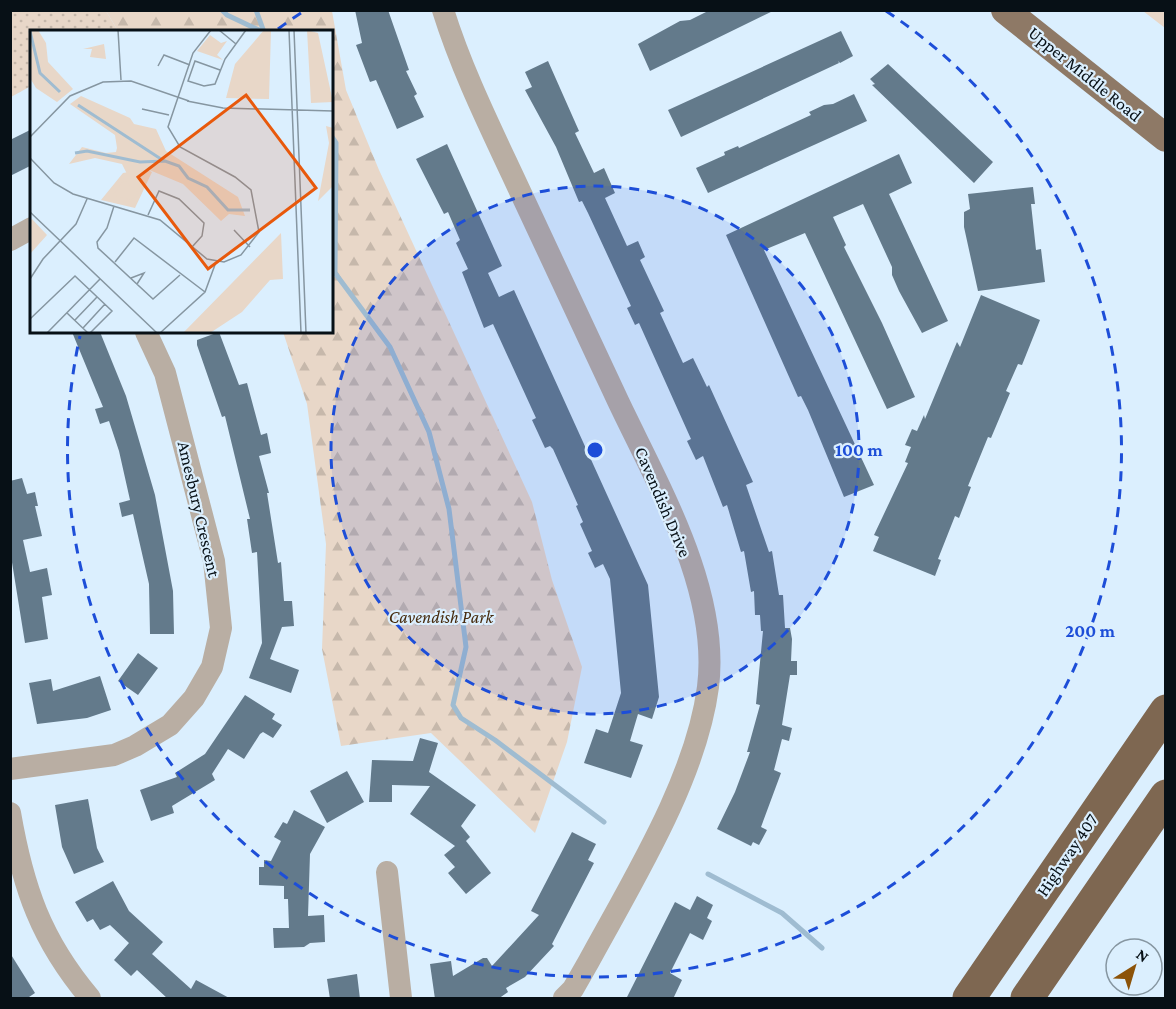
<svg xmlns="http://www.w3.org/2000/svg" width="1176" height="1009" font-family="'Crimson Pro',serif">
<style>
.forest{fill:url(#forest-firs)}
.park{fill:url(#park-dots)}
.lines{fill:none;stroke-linecap:round;stroke-linejoin:round}
.stream{stroke:#9fbcd1;stroke-width:5}
.building{fill:#637a8b}
.minor{stroke:#b9aea3;stroke-width:22}
.major{stroke:#8e7966;stroke-width:28}
.highway{stroke:#7e6751;stroke-width:33}
.ring{fill:none;stroke:#1d4ed8;stroke-width:3;stroke-dasharray:10 8}
.labels{text-anchor:middle;dominant-baseline:central;stroke-width:4.5;stroke-linejoin:round;paint-order:stroke}
.street-label{font-size:18px;fill:#071016;stroke:#dbeffe}
.park-label{font-size:18px;font-style:italic;fill:#462a0c;stroke:#dbeffe}
.inset-river{fill:none;stroke:#9fbcd1;stroke-width:3}
.inset-road{fill:none;stroke:#8696a1;stroke-width:1.5}
.view{fill:#e8590c;fill-opacity:0.15;stroke:#e8590c;stroke-width:3}
.inset-edge{fill:none;stroke:#071016;stroke-width:3}
.centre{fill:#1d4ed8;stroke:#dbeffe;stroke-width:3}
.ring-label{font-size:18px;text-anchor:middle;font-weight:bold;fill:#1d4ed8;stroke:#dbeffe;stroke-width:4.5;stroke-linejoin:round;paint-order:stroke}
</style>
<defs>
<pattern id="forest-firs" width="22" height="20" patternUnits="userSpaceOnUse" patternTransform="scale(1.5)"><rect width="22" height="20" fill="#e8d7c8"/><path d="M5 1l3.5 6h-7zM16 11l3.5 6h-7z" fill="#c6b8ab"/></pattern>
<pattern id="park-dots" width="8" height="8" patternUnits="userSpaceOnUse" patternTransform="scale(1.5)"><rect width="8" height="8" fill="#e8d7c8"/><path d="M2 2h.1M6 6h.1" fill="none" stroke="#c6b8ab" stroke-width="1.8" stroke-linecap="round"/></pattern>
</defs>
<rect width="100%" height="100%" fill="#dbeffe"/>
<path class="forest" d="M 106,11 L 332,11 L 346,90 L 379,170 L 532,502 L 552,580 L 582,667 L 567,742 L 535,833 L 431,733 L 341,746 L 322,649 L 326,544 L 307,404 L 283,332 L 332,332 L 332,32 L 118,31 Z
M 1143,11 L 1165,11 L 1165,28 Z"/>
<path class="park" d="M 11,10 L 106,11 L 118,31 L 32,32 L 31,86 L 11,97 Z"/>
<g class="lines">
<path class="stream" d="M 222,10 L 227,15 L 263,32
M 256,10 L 264,32
M 332,137 L 336,143 L 335,273 L 390,347 L 429,432 L 449,509 L 466,647 L 453,705 L 461,718 L 495,740 L 604,822
M 708,874 L 782,913 L 822,948"/>
</g>
<path class="building" d="M 355,10 L 388,10 L 409,70 L 406,71 L 417,94 L 414,96 L 424,117 L 397,129 L 376,80 L 370,82 L 356,45 L 362,43 Z
M 710,10 L 775,10 L 650,71 L 638,44 L 680,21 L 690,20 Z
M 841,31 L 853,56 L 840,63 L 838,61 L 839,63 L 681,137 L 668,110 Z
M 548,61 L 579,131 L 575,133 L 594,173 L 604,168 L 615,193 L 605,198 L 627,246 L 638,241 L 645,257 L 640,260 L 664,311 L 660,313 L 683,363 L 693,358 L 707,387 L 709,385 L 753,482 L 746,485 L 769,552 L 772,551 L 779,595 L 783,595 L 785,628 L 790,628 L 792,639 L 791,661 L 797,661 L 797,675 L 790,675 L 782,725 L 792,728 L 789,741 L 782,739 L 774,770 L 781,773 L 761,827 L 767,830 L 759,845 L 753,842 L 751,846 L 717,829 L 735,792 L 750,752 L 747,752 L 760,705 L 756,704 L 763,631 L 761,631 L 760,615 L 755,615 L 754,591 L 751,592 L 744,551 L 741,552 L 727,505 L 723,507 L 703,456 L 696,460 L 687,441 L 691,439 L 639,323 L 635,325 L 627,308 L 631,306 L 588,213 L 582,201 L 579,202 L 556,147 L 525,90 L 532,87 L 525,72 Z
M 888,64 L 993,162 L 974,183 L 872,85 L 875,84 L 870,79 Z
M 854,94 L 867,121 L 708,193 L 696,168 L 725,155 L 724,152 L 738,146 L 739,148 L 811,115 L 809,112 L 824,105 L 833,104 Z
M 32,129 L 32,165 L 10,176 L 10,140 Z
M 447,144 L 502,266 L 488,273 L 499,297 L 514,290 L 648,585 L 659,697 L 652,719 L 638,714 L 630,741 L 643,745 L 631,778 L 584,763 L 596,729 L 608,733 L 621,693 L 610,579 L 603,564 L 595,568 L 588,553 L 592,551 L 580,524 L 583,522 L 576,506 L 578,505 L 553,449 L 550,446 L 545,448 L 532,420 L 536,418 L 493,324 L 484,328 L 462,272 L 468,269 L 456,243 L 460,240 L 448,212 L 444,214 L 416,159 Z
M 899,154 L 912,183 L 889,194 L 948,321 L 922,333 L 899,291 L 892,275 L 892,267 L 863,204 L 833,217 L 846,245 L 844,247 L 882,323 L 915,397 L 887,409 L 805,233 L 764,250 L 874,485 L 844,497 L 808,410 L 801,396 L 798,397 L 726,235 Z
M 1033,187 L 1035,204 L 1031,204 L 1036,250 L 1041,249 L 1045,282 L 978,291 L 964,227 L 964,212 L 970,209 L 968,194 Z
M 981,295 L 1040,320 L 1022,365 L 1018,364 L 1006,391 L 1010,393 L 991,438 L 988,437 L 968,486 L 971,487 L 959,518 L 955,516 L 938,559 L 941,560 L 935,576 L 873,551 L 879,537 L 874,535 L 908,463 L 905,462 L 911,447 L 905,445 L 912,429 L 917,431 L 924,415 L 925,419 L 957,342 L 960,347 Z
M 72,332 L 100,332 L 126,396 L 155,495 L 173,591 L 174,634 L 150,634 L 149,584 L 133,514 L 122,517 L 119,503 L 130,500 L 119,451 L 109,421 L 100,424 L 95,409 L 103,407 Z
M 219,332 L 239,385 L 247,383 L 261,435 L 267,433 L 271,453 L 259,456 L 269,493 L 267,493 L 278,563 L 281,562 L 284,601 L 292,601 L 294,626 L 282,627 L 270,659 L 299,670 L 291,693 L 249,678 L 262,643 L 257,552 L 252,553 L 247,519 L 250,519 L 225,416 L 222,417 L 197,345 L 197,340 Z
M 22,478 L 27,494 L 35,492 L 38,506 L 35,506 L 42,536 L 23,540 L 30,572 L 47,568 L 52,595 L 42,597 L 48,639 L 25,643 L 10,550 L 10,481 Z
M 138,653 L 158,668 L 138,695 L 118,681 Z
M 100,676 L 111,710 L 87,718 L 37,724 L 29,683 L 51,679 L 53,691 Z
M 245,695 L 275,714 L 272,719 L 282,725 L 273,738 L 263,732 L 260,734 L 244,759 L 228,749 L 212,774 L 215,780 L 172,806 L 174,813 L 151,821 L 140,790 L 177,777 L 175,773 L 205,754 Z
M 420,738 L 438,743 L 429,772 L 476,805 L 461,826 L 470,837 L 466,841 L 491,873 L 466,894 L 448,873 L 455,867 L 444,855 L 455,846 L 410,814 L 430,786 L 392,785 L 392,802 L 369,802 L 372,760 L 413,761 Z
M 347,771 L 364,802 L 327,823 L 310,791 Z
M 88,799 L 97,848 L 104,862 L 74,874 L 62,847 L 55,805 Z
M 294,810 L 325,827 L 310,854 L 308,916 L 324,915 L 325,942 L 310,943 L 304,947 L 274,948 L 273,928 L 289,928 L 288,899 L 284,899 L 284,886 L 259,885 L 259,867 L 264,867 L 264,860 L 271,861 L 281,841 L 274,837 L 283,822 L 287,824 Z
M 572,832 L 596,844 L 588,860 L 594,863 L 552,944 L 554,946 L 525,977 L 506,988 L 508,992 L 498,999 L 435,999 L 430,964 L 451,961 L 453,976 L 483,958 L 487,958 L 492,966 L 539,915 L 531,911 Z
M 113,881 L 129,911 L 163,942 L 152,954 L 191,989 L 196,980 L 231,999 L 168,999 L 137,970 L 131,976 L 114,960 L 129,943 L 110,925 L 100,930 L 93,919 L 87,922 L 75,902 Z
M 697,896 L 713,905 L 707,918 L 712,921 L 703,940 L 690,933 L 670,973 L 682,980 L 673,999 L 626,999 L 675,902 L 690,910 Z
M 10,953 L 35,993 L 26,999 L 10,999 Z
M 357,974 L 360,999 L 330,999 L 327,979 Z"/>
<g class="lines">
<path class="minor" d="M 443,10 C 462,71 491,129 518,187 C 551,259 585,331 619,403 C 659,487 720,591 708,687 C 696,779 633,880 589,961 L 573,989 L 564,998
M 10,240 L 32,228
M 10,769 L 114,755 L 135,746 L 170,725 L 194,698 L 212,667 L 221,628 L 214,561 L 165,373 L 146,332
M 10,813 C 23,888 41,940 90,998
M 387,872 L 401,998"/>
<path class="major" d="M 1005,10 L 1166,138"/>
<path class="highway" d="M 969,998 L 1166,711
M 1027,998 L 1166,796"/>
</g>
<circle cx="595" cy="450" r="264" fill="#1d4ed8" fill-opacity=".12"/>
<g class="ring">
<circle cx="595" cy="450" r="264"/>
<path d="M278 29A527 527 0 0 1 304 11M886 11A527 527 0 1 1 80 336"/>
</g>
<g class="labels">
<g class="street-label">
<text transform="translate(1085 74) rotate(39)">Upper Middle Road</text>
<text transform="translate(663 502) rotate(67)">Cavendish Drive</text>
<text transform="translate(199 509) rotate(77)">Amesbury Crescent</text>
<text transform="translate(1067 855) rotate(-56)">Highway 407</text>
</g>
<g class="park-label">
<text x="441" y="617">Cavendish Park</text>
</g>
</g>
<g transform="translate(30 30)">
<rect width="303" height="303" fill="#dbeffe"/>
<path d="M 251,203 L 253,249 L 240,250 L 212,282 L 180,303 L 153,303 Z" fill="#e8d7c8"/>
<path d="M 234,0 L 241,0 L 239,69 L 196,68 L 205,34 ZM 277,0 L 288,3 L 303,72 L 281,73 ZM 51,66 L 100,88 L 104,94 L 126,99 L 136,121 L 208,167 L 215,186 L 199,184 L 191,191 L 153,154 L 117,139 L 97,144 L 92,134 L 65,128 L 39,134 L 52,117 L 76,123 L 86,122 L 87,118 L 85,105 L 40,74 ZM 296,96 L 303,98 L 303,156 L 288,171 L 299,113 Z" fill="#e8d7c8"/>
<path d="M 0,0 L 8,0 L 16,13 L 18,32 L 43,59 L 27,72 L 6,58 L 0,48 ZM 180,5 L 191,13 L 197,11 L 187,25 L 193,30 L 167,21 ZM 74,14 L 76,29 L 60,27 L 62,19 L 53,19 ZM 116,139 L 122,142 L 105,178 L 71,170 L 93,143 ZM 2,189 L 17,205 L 0,224 L 0,191 Z" fill="#e8d7c8"/>
<path d="M 94,150 L 109,163 L 101,170 L 83,165 Z" fill="#e8d7c8"/>
<path class="inset-river" d="M 0,1 L 10,43 L 30,62M 48,75 L 134,131M 45,123 L 57,121 L 110,132 L 135,131 L 149,136 L 158,148 L 177,157 L 198,180 L 220,180"/>
<path class="inset-road" d="M 88,0 L 91,50M 189,0 L 206,14M 259,0 L 271,303M 264,0 L 276,303M 128,36 L 134,25 L 160,35M 190,40 L 165,31 L 158,51 L 174,56 L 185,54 L 195,29 L 216,0M 157,71 L 193,78 L 303,81M 112,79 L 139,85M 0,107 L 40,66 L 73,52 L 101,51 L 159,71M 0,128 L 24,153 L 43,164 L 130,190 L 177,229 L 194,232 L 211,225 L 229,202 L 221,160 L 205,147 L 150,117 L 138,97 L 163,23 L 181,0M 84,176 L 77,198 L 67,212 L 68,218 L 123,269 L 150,245M 0,182 L 127,303M 118,185 L 129,161 L 149,169 L 174,193 L 172,206 L 162,217M 204,200 L 220,217M 85,232 L 104,208 L 175,262M 101,248 L 114,243 L 107,254M 0,249 L 13,229 L 46,194 L 57,169M 37,283 L 58,303M 0,289 L 45,246 L 82,281 L 60,303M 45,290 L 67,267M 53,298 L 75,274M 17,303 L 70,249M 130,303 L 175,262 L 186,232"/>
<path class="view" d="M 216,65 L 286,158 L 178,239 L 108,147 Z"/>
<rect width="303" height="303" class="inset-edge"/>
</g>
<circle cx="595" cy="450" r="9" class="centre"/>
<g class="ring-label">
<text x="859" y="456">100 m</text>
<text x="1090" y="637">200 m</text>
</g>
<rect width="1176" height="1009" fill="none" stroke="#071016" stroke-width="24"/>
<g transform="translate(1134 967) rotate(37)"><circle r="28" fill="#dbeffe" stroke="#8696a1" stroke-width="1.5"/>
<path d="M0-4.5L10 22L0 15L-10 22Z" fill="#8c5309"/>
<text y="-9" font-size="16" font-weight="bold" text-anchor="middle" fill="#071016">N</text>
</g>
</svg>
